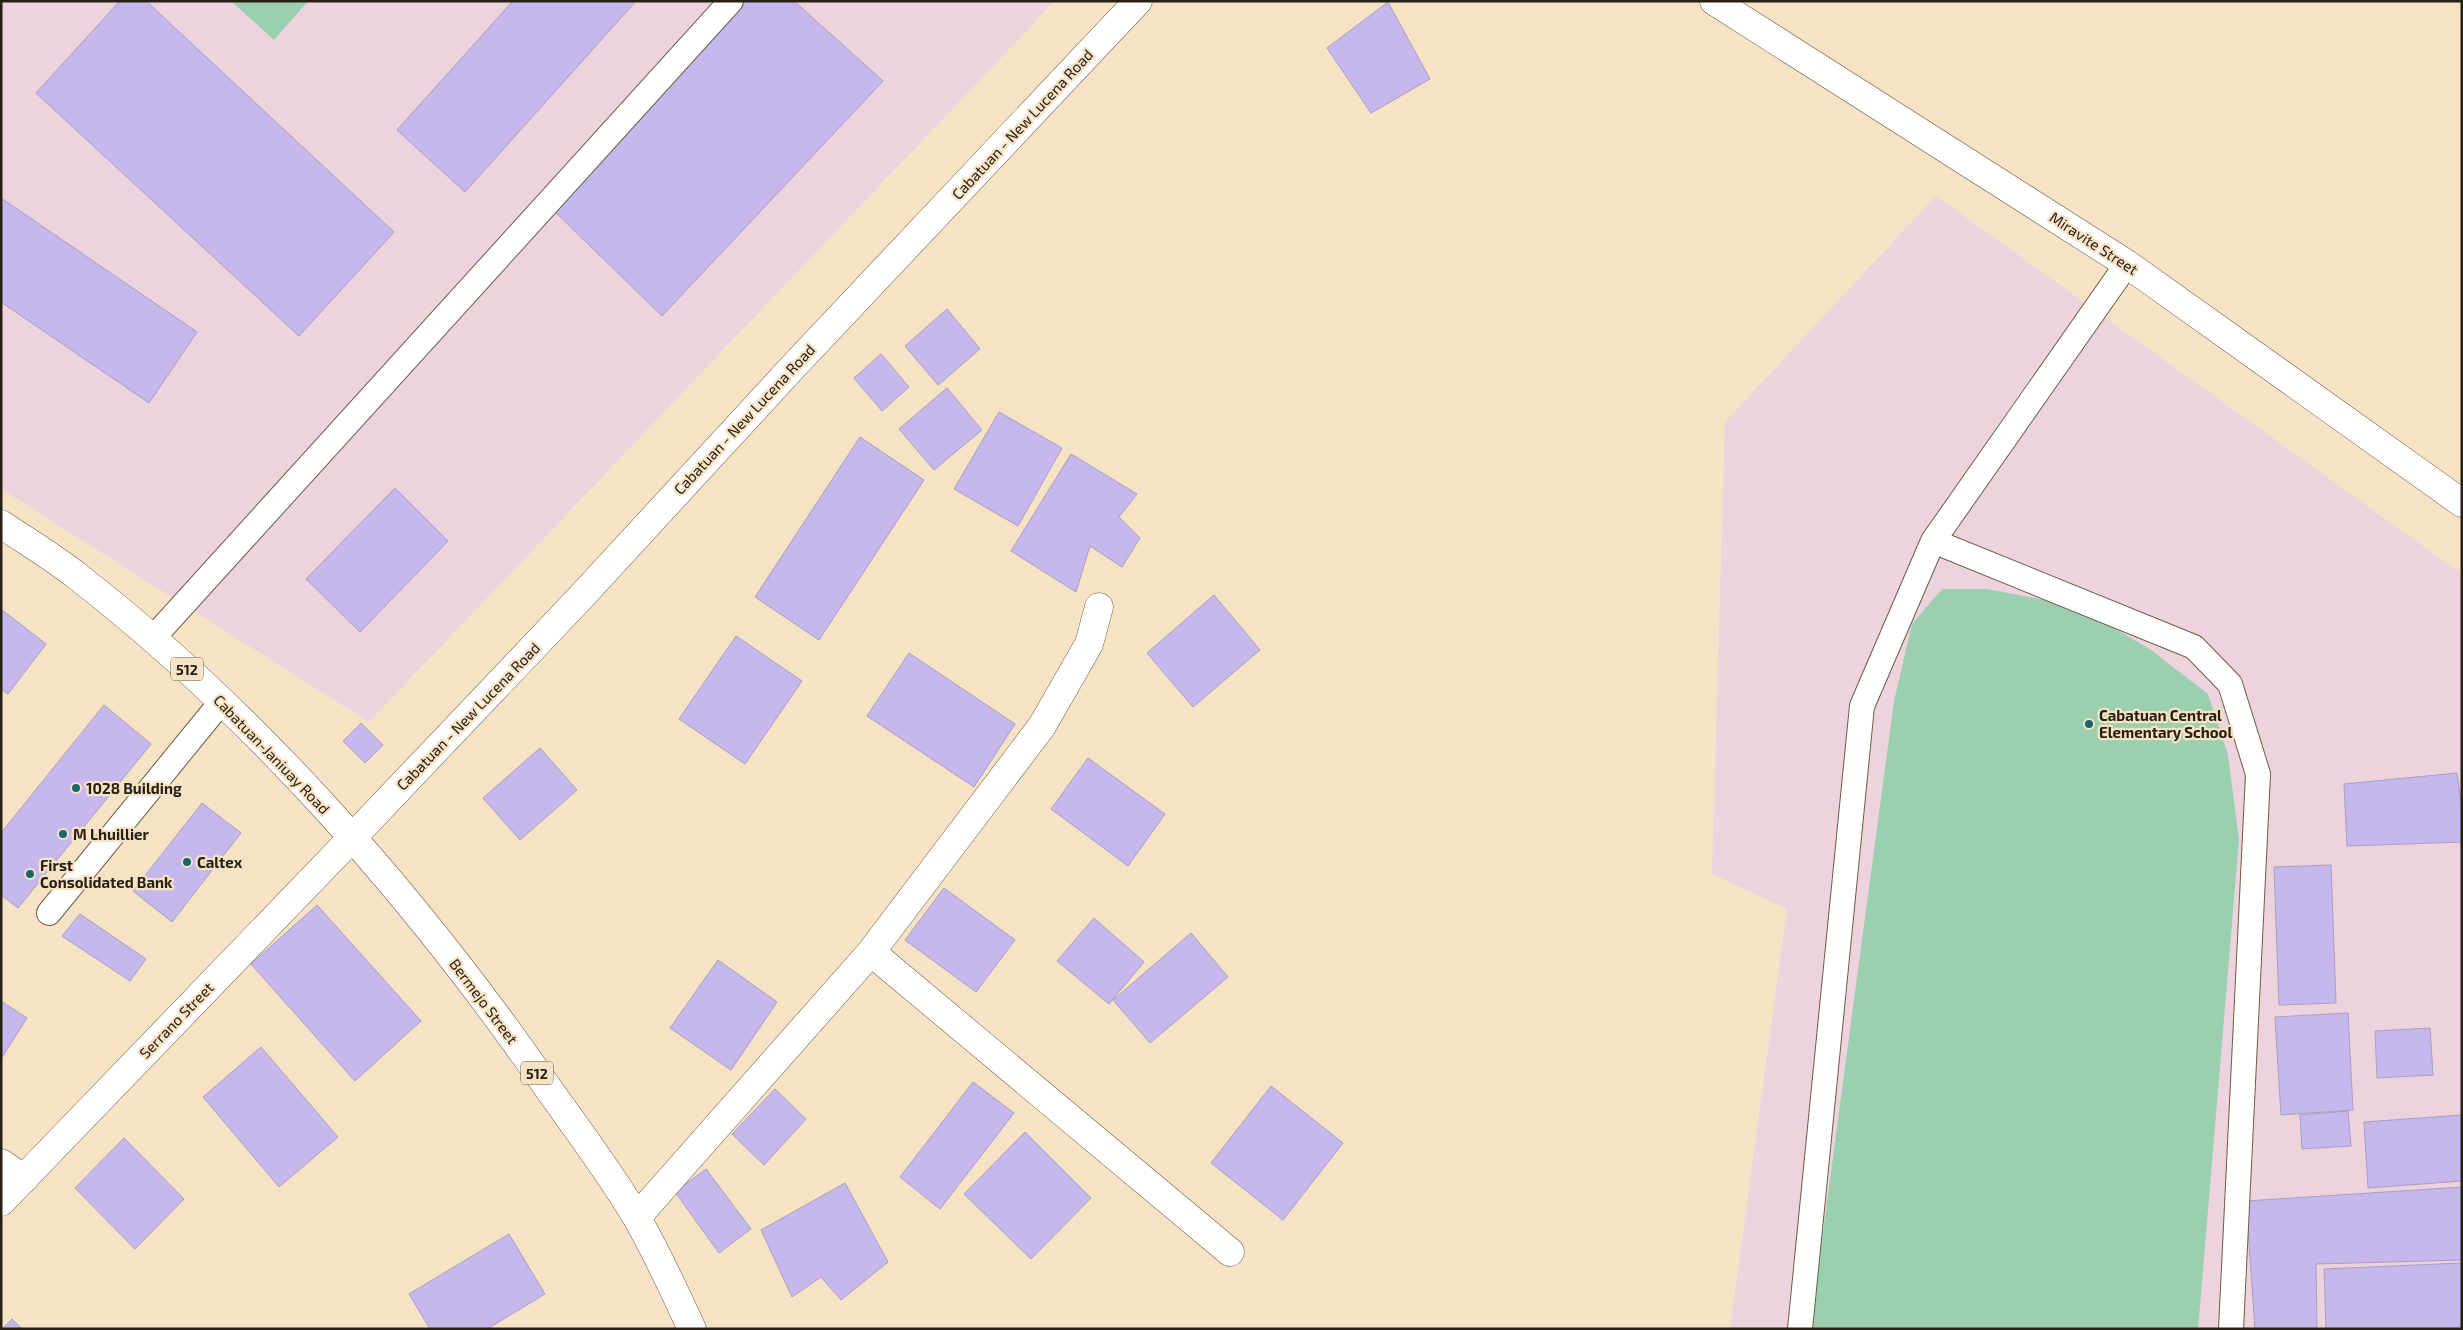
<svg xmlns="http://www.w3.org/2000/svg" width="2463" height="1330" font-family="'Exo 2',sans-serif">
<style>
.education{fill:#ecd3dd}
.green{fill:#9ad0af}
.building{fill:#c6b8ed;stroke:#a79fbe}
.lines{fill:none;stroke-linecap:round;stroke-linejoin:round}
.service-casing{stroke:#6d5c43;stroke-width:26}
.minor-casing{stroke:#6d5c43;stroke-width:29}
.secondary-casing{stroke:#6d5c43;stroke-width:29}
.primary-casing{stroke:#6d5c43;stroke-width:29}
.service{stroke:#fff;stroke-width:24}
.minor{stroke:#fff;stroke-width:28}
.secondary{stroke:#fff;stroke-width:28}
.primary{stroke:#fff;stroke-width:28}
.poi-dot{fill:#19666d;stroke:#f6e2c5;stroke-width:2}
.labels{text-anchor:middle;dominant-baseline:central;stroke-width:4.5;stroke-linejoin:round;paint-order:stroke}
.shield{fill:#f6e2c5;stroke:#655a4a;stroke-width:1}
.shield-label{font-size:14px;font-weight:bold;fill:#272015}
.street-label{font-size:15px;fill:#272015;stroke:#f6e2c5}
.poi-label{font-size:15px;font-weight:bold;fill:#272015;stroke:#f6e2c5;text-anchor:start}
</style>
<rect width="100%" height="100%" fill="#f6e2c5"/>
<path class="education" d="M 1,1 L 1055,1 L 369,722 L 1,489 Z
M 1936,196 L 2462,574 L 2462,1329 L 1730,1329 L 1787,909 L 1712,874 L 1725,422 Z"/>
<path class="green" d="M 231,1 L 308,1 L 274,40 Z
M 1942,589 L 1987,589 L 2050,601 L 2114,628 L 2151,650 L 2208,694 L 2228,755 L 2239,840 L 2198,1329 L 1810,1329 L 1894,701 L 1912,624 Z"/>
<path class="building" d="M 120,1 L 146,1 L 394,232 L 299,336 L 36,93 Z
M 513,1 L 636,1 L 465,192 L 397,130 Z
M 744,1 L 794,1 L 883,81 L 662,316 L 549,206 Z
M 1388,2 L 1430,79 L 1371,113 L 1327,48 Z
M 1,198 L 197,332 L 149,403 L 1,302 Z
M 947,309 L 980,349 L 938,385 L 905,346 Z
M 881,354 L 909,387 L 882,411 L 854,378 Z
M 947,388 L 982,430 L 934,470 L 899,429 Z
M 999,412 L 1062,448 L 1018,526 L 954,489 Z
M 860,437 L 924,480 L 819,640 L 755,597 Z
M 1071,454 L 1137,494 L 1119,517 L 1140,538 L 1122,567 L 1090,546 L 1076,592 L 1011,551 Z
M 395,488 L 448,541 L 360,632 L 306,579 Z
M 1214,595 L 1260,650 L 1193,707 L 1147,653 Z
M 1,609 L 46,644 L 8,694 L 1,689 Z
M 736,636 L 802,681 L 745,764 L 679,719 Z
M 909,653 L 1015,724 L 974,787 L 867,716 Z
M 104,705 L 151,744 L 18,908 L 1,895 L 1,833 Z
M 361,723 L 383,745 L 365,763 L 343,741 Z
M 540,748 L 577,790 L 520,840 L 483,798 Z
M 1088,758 L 1165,814 L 1128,866 L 1051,809 Z
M 2457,773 L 2462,811 L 2462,842 L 2347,846 L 2344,784 Z
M 202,803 L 241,833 L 172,922 L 133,891 Z
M 2331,865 L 2336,1003 L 2279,1005 L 2274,867 Z
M 944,888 L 1015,940 L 976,992 L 905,940 Z
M 317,905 L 421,1021 L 355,1081 L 251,964 Z
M 80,914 L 146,959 L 130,981 L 62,936 Z
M 1094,918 L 1144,962 L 1109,1004 L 1057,961 Z
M 1191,933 L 1228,977 L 1150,1043 L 1113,1000 Z
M 718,960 L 777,1002 L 731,1070 L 670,1028 Z
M 1,1001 L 27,1018 L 1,1059 Z
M 2348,1013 L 2353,1110 L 2281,1115 L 2275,1017 Z
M 2430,1028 L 2433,1075 L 2377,1078 L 2375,1031 Z
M 261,1047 L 338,1137 L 279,1187 L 203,1097 Z
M 973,1082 L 1014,1113 L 940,1209 L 900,1177 Z
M 1271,1086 L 1343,1143 L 1283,1220 L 1211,1163 Z
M 775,1089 L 806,1119 L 764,1165 L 732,1134 Z
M 2348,1111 L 2351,1146 L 2302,1149 L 2300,1115 Z
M 2462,1115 L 2462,1181 L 2368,1188 L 2364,1122 Z
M 1025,1132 L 1091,1198 L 1031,1259 L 964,1194 Z
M 124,1138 L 184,1199 L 135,1249 L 75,1188 Z
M 706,1169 L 751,1229 L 719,1253 L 675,1192 Z
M 845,1183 L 888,1262 L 841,1300 L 821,1277 L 792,1297 L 761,1230 Z
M 2462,1187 L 2462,1260 L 2316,1264 L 2317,1329 L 2255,1329 L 2246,1201 Z
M 509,1234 L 545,1294 L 487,1329 L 430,1329 L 409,1294 Z
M 2462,1263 L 2462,1329 L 2326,1329 L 2324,1269 Z
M 12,1319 L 22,1329 L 2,1329 Z"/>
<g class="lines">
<g class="service-casing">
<path id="service" d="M 1933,541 L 2194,647 L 2230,684 L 2258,774 L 2231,1329
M 153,638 L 731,1
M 49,913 L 222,701
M 1800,1329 L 1862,706 L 1933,541 L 2127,264"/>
</g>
<g class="minor-casing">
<path id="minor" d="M 1714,1 L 2127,264 L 2462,503
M 871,952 L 1230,1252
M 1,1163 L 24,1179
M 1,1202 L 351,839
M 637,1217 L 871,952 L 1042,726 L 1089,644 L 1099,607"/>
</g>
<g class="secondary-casing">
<path id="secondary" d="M 351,839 L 581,597 L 791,369 L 1138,1"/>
</g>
<g class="primary-casing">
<path id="primary" d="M 1,524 C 26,541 53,557 77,576 C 253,713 408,889 536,1071 C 570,1120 607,1167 637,1218 C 657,1253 675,1292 692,1329"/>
</g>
<use href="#service" class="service"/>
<use href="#minor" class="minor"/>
<use href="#secondary" class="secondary"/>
<use href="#primary" class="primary"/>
</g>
<g class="poi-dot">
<circle cx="2089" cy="724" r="5"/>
<circle cx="76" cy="788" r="5"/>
<circle cx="63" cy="834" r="5"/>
<circle cx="187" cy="862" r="5"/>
<circle cx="30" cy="874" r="5"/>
</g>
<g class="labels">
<g class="shield">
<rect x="171" y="657.5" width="32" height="23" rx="4"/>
<rect x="521" y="1061.5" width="32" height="23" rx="4"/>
</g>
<g class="shield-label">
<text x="187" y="669">512</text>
<text x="537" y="1073">512</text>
</g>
<g class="street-label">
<text transform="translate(1022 124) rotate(-47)">Cabatuan - New Lucena Road</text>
<text transform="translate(2094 243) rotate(33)">Miravite Street</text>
<text transform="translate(744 419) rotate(-47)">Cabatuan - New Lucena Road</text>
<text transform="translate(468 716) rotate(-46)">Cabatuan - New Lucena Road</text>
<text transform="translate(272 754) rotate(46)">Cabatuan-Janiuay Road</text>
<text transform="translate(484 1001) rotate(53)">Bermejo Street</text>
<text transform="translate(176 1020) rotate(-46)">Serrano Street</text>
</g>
<g class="poi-label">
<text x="2099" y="715">Cabatuan Central<tspan x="2099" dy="17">Elementary School</tspan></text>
<text x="86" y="788">1028 Building</text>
<text x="73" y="834">M Lhuillier</text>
<text x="197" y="862">Caltex</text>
<text x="40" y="865">First<tspan x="40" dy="17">Consolidated Bank</tspan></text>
</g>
</g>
<rect width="2463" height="1330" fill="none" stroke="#272015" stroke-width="5"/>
</svg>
